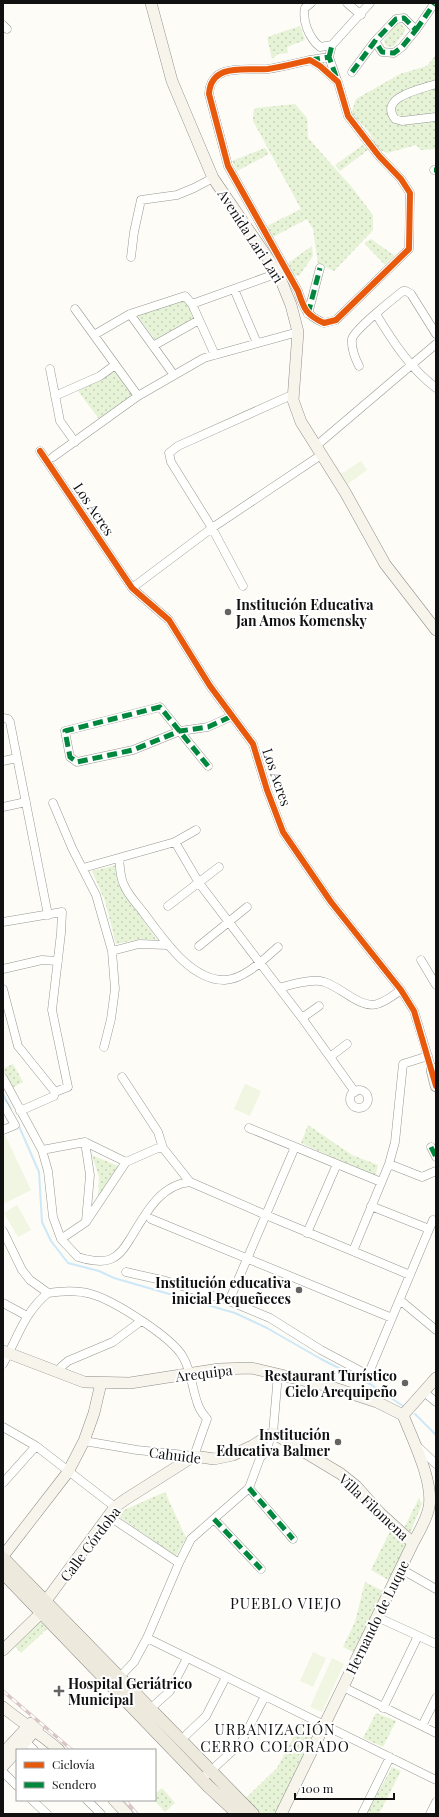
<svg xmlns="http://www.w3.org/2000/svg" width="439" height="1817" font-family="'Playfair Display',serif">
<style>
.green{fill:url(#green-dots)}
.pitch{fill:#f0f6e1}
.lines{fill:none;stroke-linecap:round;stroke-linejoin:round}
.stream{stroke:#cde8f7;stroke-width:2}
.street-casing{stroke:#979795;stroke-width:9}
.secondary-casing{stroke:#8e8d8b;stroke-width:12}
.primary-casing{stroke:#858482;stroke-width:13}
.street{stroke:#fffffe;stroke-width:8}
.secondary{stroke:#f6f4eb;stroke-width:11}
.primary{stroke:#ede9dc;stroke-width:12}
.rail-casing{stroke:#d9c6c7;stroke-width:3.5}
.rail{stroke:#fff;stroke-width:2;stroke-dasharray:6;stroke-linecap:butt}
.quiet{stroke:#00873e;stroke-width:5;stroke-dasharray:10 5;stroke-linecap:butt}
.cycleway-casing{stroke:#fff;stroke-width:8}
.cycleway{stroke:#e8590c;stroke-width:6}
.poi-dot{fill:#646362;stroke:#fff;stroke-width:1.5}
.labels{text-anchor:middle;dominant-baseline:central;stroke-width:4;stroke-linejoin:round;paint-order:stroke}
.street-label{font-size:14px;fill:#111;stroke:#fff}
.poi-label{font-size:14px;font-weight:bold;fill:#111;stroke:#fff;text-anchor:end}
.neighbourhood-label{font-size:15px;letter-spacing:1px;fill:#111;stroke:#fff}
</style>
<defs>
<pattern id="green-dots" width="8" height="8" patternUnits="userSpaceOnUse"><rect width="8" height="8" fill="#e7f3d7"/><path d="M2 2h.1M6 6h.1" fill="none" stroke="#c5cfb8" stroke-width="1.8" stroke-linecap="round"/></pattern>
</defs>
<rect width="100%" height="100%" fill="#fdfcf7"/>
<path class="green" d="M 400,23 L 405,28 L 405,31 L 394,46 L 388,47 L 385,44 L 384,40 L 396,24 Z
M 300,26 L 305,40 L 287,47 L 288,53 L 278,54 L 272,59 L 267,37 Z
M 436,55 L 436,149 L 421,150 L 416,145 L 387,153 C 371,147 376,140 367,130 C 363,124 356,120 351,114 L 356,99 L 400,74 L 427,66 Z
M 295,104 L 307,118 L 308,138 L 350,185 L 373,215 L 373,230 L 334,271 L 318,264 L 313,229 L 307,219 L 273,237 L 267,226 L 301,209 L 253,121 L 253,114 L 255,108 Z
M 363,145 L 368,150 L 340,171 L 335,165 Z
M 265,148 L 269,154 L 237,171 L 232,161 Z
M 371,239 L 395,256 L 385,265 L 364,243 Z
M 312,246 L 313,256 L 299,276 L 294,275 L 288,263 Z
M 184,300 L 187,302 L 194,319 L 156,341 L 137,315 Z
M 114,369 L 133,395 L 99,419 L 78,391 L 99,380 Z
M 117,865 L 118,884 L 157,940 L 140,939 L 116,944 L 105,901 L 92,871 Z
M 13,1064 L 23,1082 L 12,1088 L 3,1069 Z
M 308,1125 L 352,1155 L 378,1165 L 375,1177 L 301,1143 Z
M 92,1155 L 118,1166 L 98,1202 L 99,1177 Z
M 165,1492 L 186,1538 L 176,1556 L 118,1516 L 124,1510 Z
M 419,1498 L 422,1504 L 410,1533 L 403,1530 Z
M 391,1529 L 408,1547 L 390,1581 L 371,1570 Z
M 365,1582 L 383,1591 L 353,1652 L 343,1647 L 355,1622 Z
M 39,1620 L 47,1629 L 21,1653 L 13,1644 Z
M 376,1713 L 396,1721 L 383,1747 L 363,1738 Z
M 302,1721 L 319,1729 L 278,1814 L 262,1814 L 245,1799 L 277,1768 Z
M 392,1767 L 401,1771 L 379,1814 L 366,1814 Z
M 162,1788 L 175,1803 L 165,1812 L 154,1800 L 155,1800 L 155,1794 Z"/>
<path class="pitch" d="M 361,461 L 367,470 L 348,484 L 341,474 Z
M 245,1084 L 261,1091 L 250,1116 L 234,1109 Z
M 4,1133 L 31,1190 L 3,1204 L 3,1134 Z
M 17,1205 L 31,1230 L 18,1237 L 4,1213 Z
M 313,1652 L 326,1658 L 313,1687 L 300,1681 Z
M 332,1658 L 344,1664 L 322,1712 L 310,1707 Z"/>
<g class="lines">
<path class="stream" d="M 3,1094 L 11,1109
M 18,1124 L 39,1172 L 42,1222 L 51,1241 L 68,1263 L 99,1271 L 114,1278 L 235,1313 L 267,1328 L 321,1359 L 370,1384 L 403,1406
M 415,1414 L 436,1435"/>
<g class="street-casing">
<path id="street" d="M 311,3 L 305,8 C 302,21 309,38 320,47 L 332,45
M 347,3 L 361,15
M 3,25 L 7,29
M 416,30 L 434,4
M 329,57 L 332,45 L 370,3
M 310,60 L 320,66 L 338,82 L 348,116 L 379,156 L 401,179 L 410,193 L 409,249 L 336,320 L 324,323 C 306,315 304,309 298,291 L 228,166 L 209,94 C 211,62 246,71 268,69 C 282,67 297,63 310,60 Z
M 310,60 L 329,57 L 337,80
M 352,72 L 375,41 L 396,19 L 404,18 L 416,30 L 402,47 L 394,53 L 382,52 L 375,41
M 436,84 C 421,89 378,97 395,119 L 402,121 L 436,117
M 434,170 L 436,170
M 131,257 L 134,232 L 141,200 L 177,195 L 194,188 L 213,178
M 234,289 L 257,343
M 192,304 L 278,273
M 75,309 L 138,396
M 130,314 L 174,375
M 308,314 L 320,268
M 376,314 C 393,342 410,368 436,388
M 94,335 L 130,314 L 185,296 L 192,304 L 215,355
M 153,346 L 199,320
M 359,366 C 355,358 351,348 352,339 C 354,330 394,298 403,291 L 406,291 L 411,294 L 436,334
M 50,369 L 60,421 L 75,442
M 55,396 L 100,376 L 115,365
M 316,446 L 436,344
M 40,451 L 132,588 L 169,620 L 210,686 L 253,744 L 267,790 L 283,832 L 331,902 L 401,990 L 414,1011 L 432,1070
M 53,457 L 138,396 L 204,358 L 298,332
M 243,586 L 212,528 L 171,462 L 169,453 L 178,446 L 294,394
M 132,588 L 212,528 L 321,455
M 3,718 L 8,719 L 10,722 L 48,915
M 3,761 L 17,758
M 208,766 L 160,707 L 65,731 L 70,757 L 77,762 L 133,750 L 180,731 L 208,727 L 232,716
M 53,803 L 72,848 L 96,895 L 112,951 L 115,989 L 111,1019 L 104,1047
M 3,807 L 26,802
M 175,842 L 196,830
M 119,858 C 120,866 120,878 124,885 C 128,895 137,904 143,912 C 162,937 190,981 225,980 C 245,979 264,959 278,947
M 83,868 L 175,842 L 199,883 L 302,1018 L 355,1092
M 168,906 L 219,867
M 3,922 L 62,912 L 61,933 L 52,1010 L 68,1087 L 55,1092 L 54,1096 L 20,1111
M 199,946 L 247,907
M 112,951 L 139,944 L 167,945
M 421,960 L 436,985
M 3,969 L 42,960 L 58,961
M 279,988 C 290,985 313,978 324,982 C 340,986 360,1009 377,1004 C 385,1002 394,995 401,990
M 3,989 L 18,1046 L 55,1092
M 302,1018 L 319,1006
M 330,1057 L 347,1044
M 122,1077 L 158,1132 L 163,1148 L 190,1182
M 3,1078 L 42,1150 L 48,1171 L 53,1217 L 61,1239 L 78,1257 C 87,1260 102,1263 111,1259 C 120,1255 125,1247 130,1239 C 145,1215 159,1185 190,1182 L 266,1215 L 410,1275
M350 1099a9 9 0 1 1 18 0a9 9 0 1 1-18 0Z
M 3,1104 L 15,1125 L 3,1130
M 249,1128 L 381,1182
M 85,1142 L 90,1175 L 86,1221
M 431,1147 L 436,1157
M 42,1150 L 85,1142 L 126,1162
M 389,1164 L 422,1177 L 436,1171
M 371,1206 L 429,1229
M 151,1219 L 392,1318
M 3,1231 L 22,1270 L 30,1280 L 48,1293 C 62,1291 77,1290 91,1294 C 113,1300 172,1337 183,1357 C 192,1372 192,1391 199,1407 C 201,1412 204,1415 207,1419 L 194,1456 L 137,1450 L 84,1441
M 307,1233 L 337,1164
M 61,1239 L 86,1222 L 126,1162 L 158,1148 L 163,1148
M 353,1251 L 389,1164 L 395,1142 L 403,1064 L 428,1056
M 126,1272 L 166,1281 L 229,1301 L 270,1318 L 321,1350 L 368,1375 L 433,1220
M 400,1300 L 436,1330
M 229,1301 L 295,1147
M 3,1303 L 27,1316
M 3,1364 C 17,1339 25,1311 48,1293
M 59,1373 L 61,1367 L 68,1361 L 113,1342 L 141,1321
M 424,1392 L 436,1402
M 3,1427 L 36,1446 L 115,1507
M 273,1433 L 278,1374
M 417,1446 L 436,1464
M 3,1483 L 36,1446
M 249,1488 L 293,1539
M 110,1517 L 179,1563
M 214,1519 L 261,1569
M 401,1569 L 436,1589
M 377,1617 L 436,1644
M 147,1638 L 436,1780
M 117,1680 L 134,1662 L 147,1638 L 179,1563 L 191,1539 L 249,1488 L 260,1458 L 267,1450 L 271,1434
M 343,1687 L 436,1733
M 383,1708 L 418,1636
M 150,1709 L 170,1691 L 187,1658
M 422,1726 L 436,1698
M 181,1740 L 206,1716 L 226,1677
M 26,1742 L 34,1750
M 3,1772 L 17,1786
M 202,1779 L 241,1743 L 265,1696
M 32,1800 L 47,1814
M 87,1800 L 101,1814
M 362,1814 L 390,1757
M 430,1814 L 436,1802"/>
</g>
<g class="secondary-casing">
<path id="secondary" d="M 151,3 L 172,81 L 213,178 L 278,273 L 291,305 L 298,332 L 293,400 L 301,422 L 345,492 L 385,564 L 436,630
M 436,1069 L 432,1070 L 436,1086
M 3,1351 L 84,1382 L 130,1383 L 219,1369 L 251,1368 L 328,1386 L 377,1402 L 403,1415
M 403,1415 L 436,1378
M 3,1556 L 68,1472 L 84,1441 L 94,1413 L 101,1383
M 3,1650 L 41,1613 L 45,1602 L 115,1507 L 126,1499 L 194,1456 L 214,1459 L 233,1455 L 252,1446 L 273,1433 L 341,1474 L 356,1486 L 380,1513 L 413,1543
M 3,1707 C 21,1722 41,1734 59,1750
M 18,1750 L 38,1727
M 3,1753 L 31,1723
M 3,1766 L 17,1751
M 114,1800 L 127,1814
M 281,1814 L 413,1543 C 419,1532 427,1519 429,1507 C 434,1482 412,1438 403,1415"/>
</g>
<g class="primary-casing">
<path id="primary" d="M 3,1558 L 253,1814
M 3,1573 L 208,1786 L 238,1814"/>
</g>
<use href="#street" class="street"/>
<use href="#secondary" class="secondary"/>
<use href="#primary" class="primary"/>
<g class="rail-casing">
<path id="rail" d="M 3,1691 L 72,1750
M 125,1800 L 137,1814"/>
</g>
<use href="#rail" class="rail"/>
<path class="quiet" d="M 416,30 L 434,4
M 329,57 L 332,45
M 310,60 L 329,57 L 337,79
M 352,72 L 375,41 L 396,19 L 404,18 L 416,30 L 402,47 L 394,53 L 382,52 L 375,41
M 434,170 L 436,170
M 308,314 L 320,268
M 208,766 L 160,707 L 65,731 L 70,757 L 77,762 L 133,750 L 180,731 L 208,727 L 232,716
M 431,1147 L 436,1157
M 249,1488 L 293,1539
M 214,1519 L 261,1569"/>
<g class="cycleway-casing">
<path id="cycleway" d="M 310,60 L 320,66 L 338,82 L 348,116 L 379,156 L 401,179 L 410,193 L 409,249 L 336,320 L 324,323 C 306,315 304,309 298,291 L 228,166 L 209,94 C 211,62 246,71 268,69 C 282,67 297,63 310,60 Z
M 40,451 L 132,588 L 169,620 L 210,686 L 253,744 L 267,790 L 283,832 L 331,902 L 401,990 L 414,1011 L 436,1086"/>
</g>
<use href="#cycleway" class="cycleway"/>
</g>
<g class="poi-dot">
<circle cx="228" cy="612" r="4"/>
<circle cx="299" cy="1290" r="4"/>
<circle cx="405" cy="1383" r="4"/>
<circle cx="338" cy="1442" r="4"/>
<path d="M57 1685h4v4h4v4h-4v4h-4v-4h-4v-4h4z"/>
</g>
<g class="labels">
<g class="street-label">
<text transform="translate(251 236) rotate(57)">Avenida Lari Lari</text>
<text transform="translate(94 509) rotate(56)">Los Acres</text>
<text transform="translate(277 777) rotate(71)">Los Acres</text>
<text transform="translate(204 1373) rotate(-7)">Arequipa</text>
<text transform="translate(175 1455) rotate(7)">Cahuide</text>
<text transform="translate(374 1507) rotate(43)">Villa Filomena</text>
<text transform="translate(90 1544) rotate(-53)">Calle Córdoba</text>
<text transform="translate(377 1617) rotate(-64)">Hernando de Luque</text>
</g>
<g class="poi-label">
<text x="236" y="604" text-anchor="start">Institución Educativa<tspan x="236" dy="16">Jan Amos Komensky</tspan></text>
<text x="291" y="1282">Institución educativa<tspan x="291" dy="16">inicial Pequeñeces</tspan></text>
<text x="397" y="1375">Restaurant Turístico<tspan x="397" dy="16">Cielo Arequipeño</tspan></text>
<text x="330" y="1434">Institución<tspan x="330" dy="16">Educativa Balmer</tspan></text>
<text x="68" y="1683" text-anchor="start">Hospital Geriátrico<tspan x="68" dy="16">Municipal</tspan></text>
</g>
<g class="neighbourhood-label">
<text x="286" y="1603">PUEBLO VIEJO</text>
<text x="275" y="1729">URBANIZACIÓN<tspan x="275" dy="17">CERRO COLORADO</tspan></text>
</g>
</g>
<rect width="439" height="1817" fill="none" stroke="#111111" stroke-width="8"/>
<rect x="16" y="1749" width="140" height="52" fill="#ffffff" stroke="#a0a0a0"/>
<rect x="24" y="1762" width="20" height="6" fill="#e8590c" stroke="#a0a0a0"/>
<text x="52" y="1769" font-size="12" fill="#111111">Ciclovía</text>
<rect x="24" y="1782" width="20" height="6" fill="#00873e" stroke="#a0a0a0"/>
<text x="52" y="1789" font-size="12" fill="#111111">Sendero</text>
<path d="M295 1793v6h99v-6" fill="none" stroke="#111111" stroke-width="2"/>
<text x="301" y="1793" font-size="12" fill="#111111" stroke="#ffffff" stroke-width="3" paint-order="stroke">100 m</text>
</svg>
